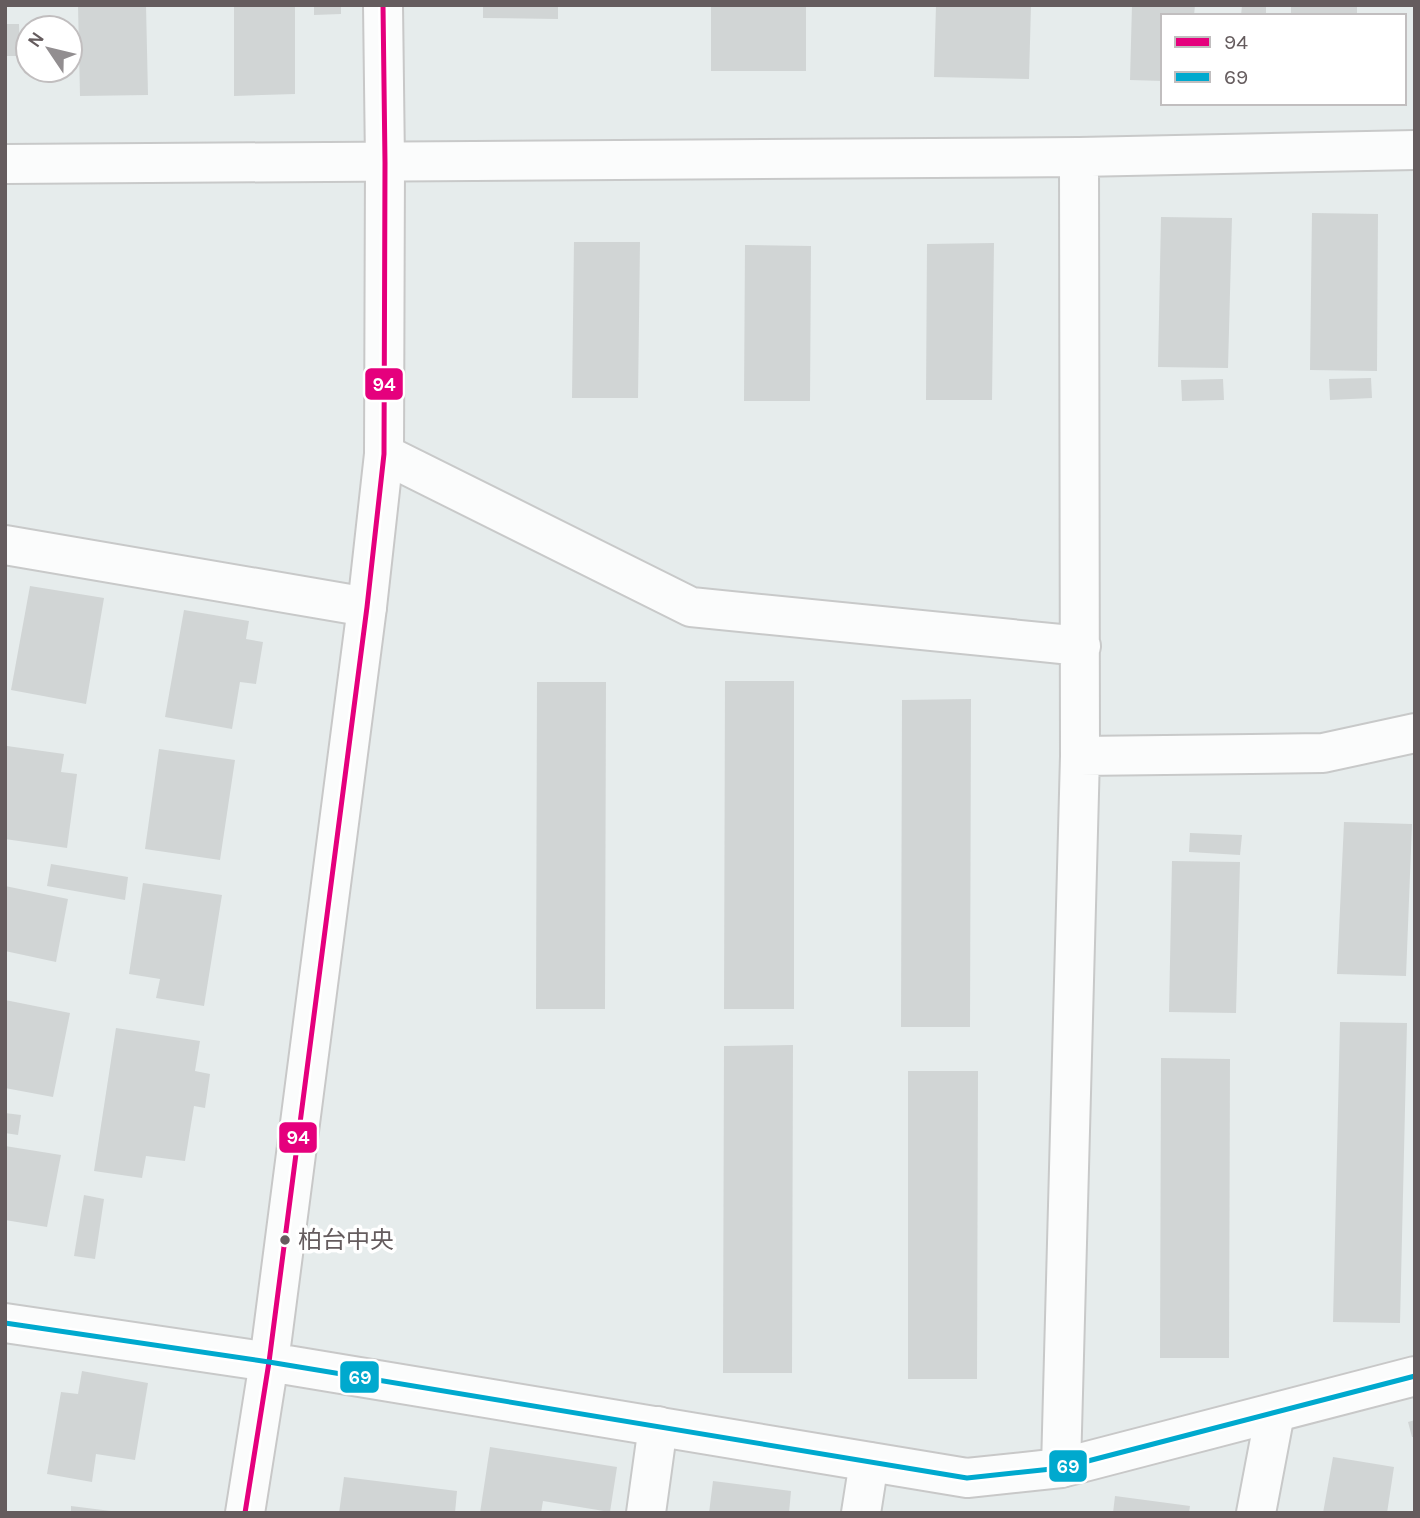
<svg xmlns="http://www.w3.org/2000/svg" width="1420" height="1518" font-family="Karla,'Noto Sans JP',sans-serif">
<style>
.building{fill:#d1d5d5}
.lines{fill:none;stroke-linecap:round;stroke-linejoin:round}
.street-casing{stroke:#c8c9c9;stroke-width:42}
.secondary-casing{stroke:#c8c8c8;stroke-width:42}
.street{stroke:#fbfcfc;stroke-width:38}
.secondary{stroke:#fbfcfc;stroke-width:38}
.bus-1-casing{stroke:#fff;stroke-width:10}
.bus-2-casing{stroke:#fff;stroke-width:10}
.bus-1{stroke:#e5007d;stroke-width:5}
.bus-2{stroke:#00a9ce;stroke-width:5}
.bus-dot{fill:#655c5e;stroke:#fff;stroke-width:2.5}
.labels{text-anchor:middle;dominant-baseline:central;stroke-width:7;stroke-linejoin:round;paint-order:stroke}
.bus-label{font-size:24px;fill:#655c5e;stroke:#fff;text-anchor:start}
.line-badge{stroke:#fff;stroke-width:2.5}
.badge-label{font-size:19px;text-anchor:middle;font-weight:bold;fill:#fff}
</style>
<rect width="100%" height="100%" fill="#e6ecec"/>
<path class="building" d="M 78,5 L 146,5 L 148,95 L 80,96 Z
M 234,5 L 295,5 L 295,94 L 234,96 Z
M 314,5 L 341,5 L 341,14 L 314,15 Z
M 483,5 L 558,5 L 558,19 L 483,18 Z
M 711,5 L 806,5 L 806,71 L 711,71 Z
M 936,5 L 1031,5 L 1029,79 L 934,77 Z
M 1132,5 L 1195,5 L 1194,16 L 1163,16 L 1163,81 L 1130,80 Z
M 1242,5 L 1266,5 L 1266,16 L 1241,16 Z
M 1291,5 L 1357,5 L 1357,16 L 1291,16 Z
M 5,24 L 19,24 L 20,56 L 5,56 Z
M 37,24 L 65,24 L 65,28 L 38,28 Z
M 1312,213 L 1378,214 L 1377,371 L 1310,370 Z
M 1161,217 L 1232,218 L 1228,368 L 1158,367 Z
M 574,242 L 640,242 L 638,398 L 572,398 Z
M 994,243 L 992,400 L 926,400 L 927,244 Z
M 745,245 L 811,246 L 810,401 L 744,401 Z
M 1371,378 L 1372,398 L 1330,400 L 1329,379 Z
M 1223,379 L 1224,400 L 1182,401 L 1181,380 Z
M 30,586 L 104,598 L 86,704 L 11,690 Z
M 184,610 L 249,621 L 246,639 L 263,642 L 256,684 L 240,682 L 232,729 L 165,717 Z
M 725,681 L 794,681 L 794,1009 L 724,1009 Z
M 537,682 L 606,682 L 605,1009 L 536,1009 Z
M 971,699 L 970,1027 L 901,1027 L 902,700 Z
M 7,746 L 64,754 L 61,772 L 77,774 L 67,848 L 5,839 Z
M 159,749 L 235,760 L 220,860 L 145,849 Z
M 1344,822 L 1412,824 L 1406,976 L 1337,974 Z
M 1190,833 L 1242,835 L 1240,855 L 1189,852 Z
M 1172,861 L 1240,862 L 1236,1013 L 1169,1012 Z
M 51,864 L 128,877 L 125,900 L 47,886 Z
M 143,883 L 222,895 L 204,1006 L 156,998 L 160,979 L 129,974 Z
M 5,886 L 68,899 L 56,962 L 5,951 Z
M 5,1000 L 70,1013 L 53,1097 L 5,1088 Z
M 1340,1022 L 1407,1023 L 1400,1323 L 1333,1322 Z
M 116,1028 L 200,1041 L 195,1071 L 210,1074 L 205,1108 L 194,1106 L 185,1161 L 146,1156 L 142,1178 L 94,1171 Z
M 793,1045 L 792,1373 L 723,1373 L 724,1046 Z
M 1161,1058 L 1230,1059 L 1229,1358 L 1160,1358 Z
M 908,1071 L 978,1071 L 977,1379 L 908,1379 Z
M 5,1113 L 21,1115 L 18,1135 L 5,1133 Z
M 5,1146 L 61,1155 L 47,1227 L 5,1220 Z
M 84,1195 L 104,1199 L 95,1259 L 74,1256 Z
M 82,1371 L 148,1383 L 135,1460 L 96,1454 L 92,1482 L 47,1474 L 61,1392 L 78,1394 Z
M 1415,1420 L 1415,1437 L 1412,1437 L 1408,1422 Z
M 490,1447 L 617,1467 L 610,1512 L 543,1501 L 541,1513 L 480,1513 Z
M 1333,1457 L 1394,1467 L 1387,1513 L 1323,1513 Z
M 344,1477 L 457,1491 L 455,1513 L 339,1513 Z
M 713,1481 L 791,1491 L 789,1513 L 709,1513 Z
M 1115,1496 L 1190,1506 L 1189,1513 L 1113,1513 Z
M 71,1506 L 111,1511 L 111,1513 L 71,1513 Z"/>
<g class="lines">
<g class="street-casing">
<path id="street" d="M 5,164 L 1079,157 L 1415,150
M 384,454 L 691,607 L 1081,646
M 5,545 L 367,607
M 1080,756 L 1323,753 L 1415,733
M 5,1323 L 269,1362
M 1061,1468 L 1080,756 L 1079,157
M 646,1513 L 658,1426
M 861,1513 L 869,1462
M 1256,1513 L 1275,1413"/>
</g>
<g class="secondary-casing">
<path id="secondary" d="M 269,1362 L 967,1478 L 1061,1468 L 1415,1376
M 245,1513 L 269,1362 L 367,607 L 384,454 L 385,163 L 383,5"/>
</g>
<use href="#street" class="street"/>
<use href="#secondary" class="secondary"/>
<g class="bus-1-casing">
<path id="bus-1" d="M 245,1513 L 269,1362 L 367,607 L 384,454 L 385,163 L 383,5"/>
</g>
<g class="bus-2-casing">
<path id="bus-2" d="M 5,1323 L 269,1362 L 967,1478 L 1061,1468 L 1415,1376"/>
</g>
<use href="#bus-1" class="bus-1"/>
<use href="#bus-2" class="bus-2"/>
</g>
<circle class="bus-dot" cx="285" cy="1240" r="6"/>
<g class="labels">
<g class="bus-label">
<text x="298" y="1240">柏台中央</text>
</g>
</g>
<g class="line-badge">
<rect x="364" y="367" width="40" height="34" rx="7" fill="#e5007d"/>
<rect x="278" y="1121" width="40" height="33" rx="7" fill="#e5007d"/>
<rect x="339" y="1360" width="41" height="34" rx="7" fill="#00a9ce"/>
<rect x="1048" y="1449" width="40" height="34" rx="7" fill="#00a9ce"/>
</g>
<g class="badge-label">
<text x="384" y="391">94</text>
<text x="298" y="1144">94</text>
<text x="360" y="1384">69</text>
<text x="1068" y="1473">69</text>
</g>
<rect width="1420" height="1518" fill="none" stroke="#655c5e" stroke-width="14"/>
<rect x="1161" y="14" width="245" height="91" fill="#ffffff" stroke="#c1bebf" stroke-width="2"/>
<rect x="1175" y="37" width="35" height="10" fill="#e5007d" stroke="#c1bebf" stroke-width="2"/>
<text x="1224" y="49" font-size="21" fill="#655c5e">94</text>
<rect x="1175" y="72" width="35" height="10" fill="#00a9ce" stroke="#c1bebf" stroke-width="2"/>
<text x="1224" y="84" font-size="21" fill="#655c5e">69</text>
<g transform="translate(49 49) rotate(305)"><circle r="33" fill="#ffffff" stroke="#c1bebf" stroke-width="2"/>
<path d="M0-5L12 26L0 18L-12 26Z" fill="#928e90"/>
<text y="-10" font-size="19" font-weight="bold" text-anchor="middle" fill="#655c5e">N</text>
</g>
</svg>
